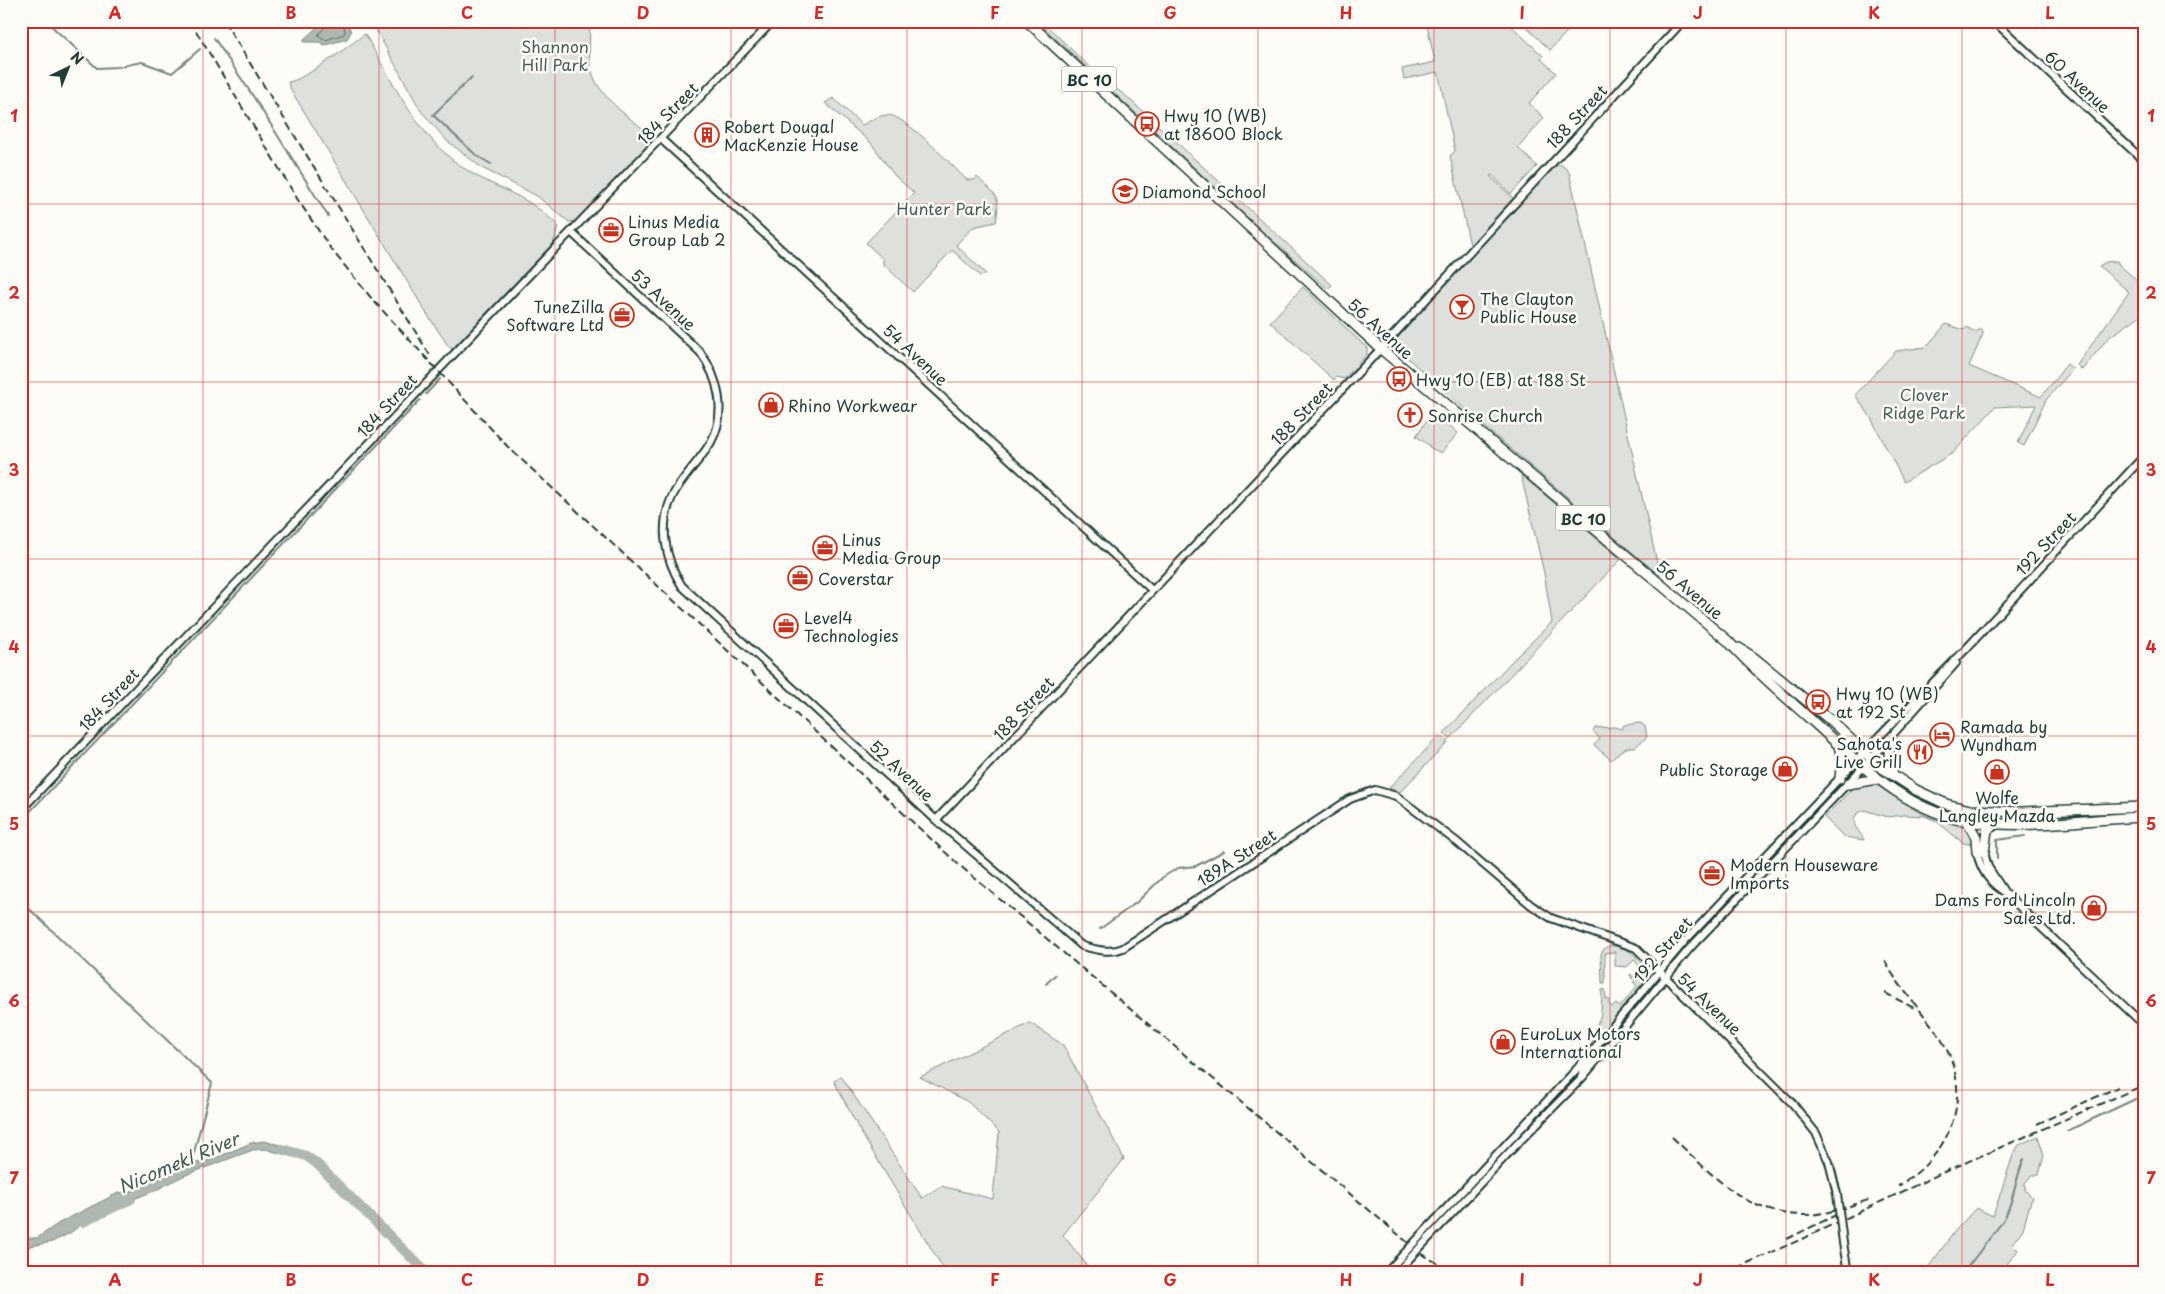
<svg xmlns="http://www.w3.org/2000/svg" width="2165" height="1294" font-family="'Playpen Sans',sans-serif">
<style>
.green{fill:#dde0db;stroke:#7e8e88}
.water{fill:#aeb8b1;stroke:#75877f}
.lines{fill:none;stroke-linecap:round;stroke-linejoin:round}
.shore{stroke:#586e66;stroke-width:1}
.stream{stroke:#75877f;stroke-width:2}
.river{stroke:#aeb8b1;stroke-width:10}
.secondary-casing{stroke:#1f3d34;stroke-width:10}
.highway-casing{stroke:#1f3d34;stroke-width:12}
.secondary{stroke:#fdfcf7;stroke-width:6}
.highway{stroke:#fdfcf7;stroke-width:9}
.rail{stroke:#1f3d34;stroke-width:2;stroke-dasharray:8 4;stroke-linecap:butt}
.secondary-bridge-casing{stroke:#1f3d34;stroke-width:10;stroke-linecap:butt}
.secondary-bridge{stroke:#fdfcf7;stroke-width:6}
.grid{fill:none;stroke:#d62828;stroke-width:1;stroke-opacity:0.55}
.labels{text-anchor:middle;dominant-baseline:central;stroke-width:5;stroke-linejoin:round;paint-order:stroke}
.shield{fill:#fdfcf7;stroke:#62766e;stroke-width:1}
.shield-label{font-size:15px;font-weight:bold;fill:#1f3d34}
.park-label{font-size:16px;fill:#455e55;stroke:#fdfcf7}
.street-label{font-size:16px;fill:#1f3d34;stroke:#fdfcf7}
.poi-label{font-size:16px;fill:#1f3d34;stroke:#fdfcf7;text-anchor:start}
.water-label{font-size:18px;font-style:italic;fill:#435c53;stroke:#fdfcf7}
.neatline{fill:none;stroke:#d62828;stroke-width:2}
.grid-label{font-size:16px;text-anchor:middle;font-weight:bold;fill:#d62828}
</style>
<rect width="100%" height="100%" fill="#fdfcf7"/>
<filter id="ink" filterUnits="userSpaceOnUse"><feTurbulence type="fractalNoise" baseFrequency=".02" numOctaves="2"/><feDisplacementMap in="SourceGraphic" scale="10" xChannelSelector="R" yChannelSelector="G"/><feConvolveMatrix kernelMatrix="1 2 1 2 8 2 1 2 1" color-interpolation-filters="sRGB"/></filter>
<g filter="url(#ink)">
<path class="green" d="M 371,21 L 589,21 C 591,35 588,50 590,64 C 595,96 628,116 652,136 L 653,142 L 577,221 L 569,222 L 537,196 L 482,168 L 446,140 L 421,111 Z
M 1037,21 L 1042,21 L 1100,77 L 1126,96 L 1332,285 L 1328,289 L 1261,230 Z
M 1426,21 L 1506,21 L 1543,56 L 1541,59 L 1556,73 L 1529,103 L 1544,118 L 1518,148 L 1537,166 L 1511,194 L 1492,175 L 1490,176 L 1513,198 L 1470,245 L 1450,156 L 1455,151 L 1438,72 L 1404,79 L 1402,69 L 1435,62 Z
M 1520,21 L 1577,21 L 1550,50 Z
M 365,34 C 393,83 419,140 468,171 C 501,191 530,196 558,226 L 554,242 L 452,349 L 449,347 L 427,314 L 291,90 L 288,82 C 303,81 350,45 365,34 Z
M 833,98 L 862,125 C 869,122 878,115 887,115 C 905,114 952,166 967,180 L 974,180 L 977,177 C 996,195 1001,194 996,222 L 973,227 L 956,245 L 986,274 L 980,276 L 952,250 L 913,292 L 883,264 L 883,259 L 866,243 L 914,193 L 895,176 L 871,143 L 825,103 Z
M 1557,165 L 1562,165 L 1569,172 L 1660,576 L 1486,428 L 1394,346 L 1395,341 L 1447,282 Z
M 2117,261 L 2119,265 L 2144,286 L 2144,313 L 2108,338 L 2082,370 L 2077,365 L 2129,292 L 2099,266 L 2106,262 Z
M 1303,287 L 1367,348 L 1367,354 L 1344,379 L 1336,377 L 1334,380 L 1270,322 Z
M 1946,324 L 1964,330 L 1967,327 L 1974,332 L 1982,329 L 1983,334 L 1969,366 L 2041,397 L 2067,364 L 2073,369 L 2046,400 L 2024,446 L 2018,443 L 2036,405 L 1995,407 L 1953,453 L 1904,482 L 1870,416 L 1855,395 L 1896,351 L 1926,347 Z
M 1433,411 L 1458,433 L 1441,453 L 1429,447 L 1430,446 L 1416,436 Z
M 1521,475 L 1621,559 L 1450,739 L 1444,733 L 1513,660 L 1552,622 L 1544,573 Z
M 1640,723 L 1645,726 L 1647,737 L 1635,747 C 1624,746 1619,753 1611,760 L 1594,745 L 1600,739 L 1593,731 L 1595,728 L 1614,727 L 1622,729 L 1624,725 Z
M 1440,735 L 1448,742 L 1400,792 L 1389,788 Z
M 1869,784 L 1883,787 L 1915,810 L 1927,816 L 1965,828 L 1972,838 L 1971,843 L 1968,844 L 1963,843 L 1936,821 L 1925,816 L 1903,815 L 1888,817 L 1864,810 L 1857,814 C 1849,825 1860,830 1864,840 L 1844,837 L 1824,817 L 1854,787 Z
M 1609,946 C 1625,945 1638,956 1646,968 L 1646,976 L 1640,975 L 1632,979 L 1630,974 L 1634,977 L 1641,968 L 1634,960 L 1627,967 L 1615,966 L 1615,952 L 1605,953 L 1605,983 L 1602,983 L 1601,953 L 1604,949 Z
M 1639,977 L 1647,978 L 1589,1049 L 1601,1014 L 1602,990 L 1605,989 L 1606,999 L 1610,1000 L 1608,1003 L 1612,1007 L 1616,1004 L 1620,1007 L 1637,986 L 1633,982 L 1637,980 Z
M 1030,1023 L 1063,1045 L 1124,1159 L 1063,1235 L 1093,1273 L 946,1273 L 860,1131 L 834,1081 L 841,1076 L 922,1198 L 941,1186 L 993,1199 L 999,1132 L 968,1102 L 920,1077 Z
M 2038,1136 L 2044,1155 L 2039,1175 L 2032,1175 L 2025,1183 L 2025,1190 L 2032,1197 L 2023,1229 L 2012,1244 L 2018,1250 L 2000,1273 L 1924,1273 L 1955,1231 L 1976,1208 L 1993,1216 L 2013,1155 L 2019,1145 Z"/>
<path class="water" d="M 324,21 L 347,21 L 351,32 L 347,39 L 325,45 L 319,42 L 304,42 L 304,39 Z
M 264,1141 L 296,1149 L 293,1157 L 265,1149 L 253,1150 L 183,1176 L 154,1191 L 110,1208 L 87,1220 L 70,1233 L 52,1242 L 21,1248 L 21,1238 L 37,1238 L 59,1223 L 120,1192 L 125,1194 L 191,1164 L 211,1160 L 251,1143 Z"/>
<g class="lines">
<path class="shore" d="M 327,21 L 326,26 L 318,35 L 326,40 L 344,34 L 345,31 L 343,21"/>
<path class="stream" d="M 46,21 L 97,68 L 117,67 L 142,62 L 172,73 L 200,49
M 214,38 L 253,96 L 328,216
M 472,77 L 433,115 L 477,156 L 491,164
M 426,394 L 440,379
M 21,821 L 420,400
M 1997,858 L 1997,840 L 2025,836
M 21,901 L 212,1083 L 192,1160
M 1100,929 L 1137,902 L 1163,877 L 1178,868 L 1196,866 L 1224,851
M 1046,984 L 1055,975
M 2067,1131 L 2144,1095
M 1963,1273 L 2003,1221 C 2014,1202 2015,1179 2024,1159"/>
<path class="river" d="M 282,1149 L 306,1156 L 316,1163 L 427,1273
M 83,1222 L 131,1199"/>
<g class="secondary-casing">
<path id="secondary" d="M 1994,21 L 2144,161
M 661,139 L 1152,590
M 571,232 L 700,352 C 719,378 727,413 711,442 C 700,461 683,476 673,495 C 658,525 665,559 682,586 L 936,820 L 1082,946 C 1095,949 1109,954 1123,948 L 1350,799 L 1375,790 L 1396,796 L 1457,842 L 1531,905 L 1551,918 L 1636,948 L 1793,1104 L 1816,1133 L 1829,1162
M 21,810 L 511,294 L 773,21
M 936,820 L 1388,341 L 1683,21
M 1977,852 C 1980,868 1989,882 2003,891 L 2144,1025
M 1984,852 L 1988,867 L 2003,890
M 1581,1077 L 1583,1070 L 1595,1054
M 1510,1140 L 1575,1071 L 1684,942 L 1873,743 L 1966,649 L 2144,456
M 1516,1145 L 1582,1078 L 1690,948 L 1871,759 L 1956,663
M 1843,1243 L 1848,1273"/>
</g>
<g class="highway-casing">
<path id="highway" d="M 1027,21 L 1381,349 L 1728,641 C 1753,669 1780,692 1808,717 C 1857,761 1905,813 1974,822 C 2030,829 2088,819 2144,817
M 1739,648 L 1753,657 L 1829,719 L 1879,766 L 1916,790 L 1946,804 L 1970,810 L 2022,812 L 2144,807
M 1890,739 L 1889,756 L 1893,775
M 1839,745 L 1842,761 L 1840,778
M 1848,784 L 1878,779
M 1967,821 L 1976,837 L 1977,852
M 1984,852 L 1987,830 L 1996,824"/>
</g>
<use href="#secondary" class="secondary"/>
<use href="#highway" class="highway"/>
<path class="rail" d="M 190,21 L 298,200 L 331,249 L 372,299 L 508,447 L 958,864 L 1419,1252 L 1453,1273
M 224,21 L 431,357
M 1885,961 C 1900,990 1924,1012 1941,1039 C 1976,1095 1951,1155 1898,1186
M 1885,993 L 1914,1008
M 2037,1124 L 2118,1087
M 1672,1137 C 1715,1177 1752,1222 1817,1214 C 1836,1212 1854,1204 1872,1199
M 1787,1239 L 1836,1215
M 1725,1273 L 1804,1238 L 1944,1172 L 2144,1085"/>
<g class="secondary-bridge-casing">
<path id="secondary-bridge" d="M 1829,1162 L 1837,1194 L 1843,1243
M 1386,1273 L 1510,1140
M 1396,1273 L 1516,1145"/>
</g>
<use href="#secondary-bridge" class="secondary-bridge"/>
</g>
</g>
<path class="grid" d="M 203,21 L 203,1273M 379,21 L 379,1273M 555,21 L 555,1273M 731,21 L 731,1273M 907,21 L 907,1273M 1082,21 L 1082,1273M 1258,21 L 1258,1273M 1434,21 L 1434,1273M 1610,21 L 1610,1273M 1786,21 L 1786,1273M 1962,21 L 1962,1273M 21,204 L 2144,204M 21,382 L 2144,382M 21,559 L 2144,559M 21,736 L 2144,736M 21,912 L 2144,912M 21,1090 L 2144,1090"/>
<defs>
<g id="bus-ring" transform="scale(1.25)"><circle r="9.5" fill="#fdfcf7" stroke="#c8321e" stroke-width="1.5"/><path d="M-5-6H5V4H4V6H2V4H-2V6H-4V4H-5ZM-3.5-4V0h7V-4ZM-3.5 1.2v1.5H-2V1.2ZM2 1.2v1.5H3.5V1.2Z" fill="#c8321e"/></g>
<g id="building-ring" transform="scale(1.25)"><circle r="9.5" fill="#fdfcf7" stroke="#c8321e" stroke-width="1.5"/><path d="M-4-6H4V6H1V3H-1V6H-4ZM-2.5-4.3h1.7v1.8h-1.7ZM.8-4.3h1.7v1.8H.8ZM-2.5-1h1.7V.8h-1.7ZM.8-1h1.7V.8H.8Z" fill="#c8321e"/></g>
<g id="school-ring" transform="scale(1.25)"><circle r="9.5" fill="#fdfcf7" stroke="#c8321e" stroke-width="1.5"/><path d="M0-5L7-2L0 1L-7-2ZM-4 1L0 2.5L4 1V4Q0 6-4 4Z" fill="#c8321e"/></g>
<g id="office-ring" transform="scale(1.25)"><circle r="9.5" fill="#fdfcf7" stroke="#c8321e" stroke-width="1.5"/><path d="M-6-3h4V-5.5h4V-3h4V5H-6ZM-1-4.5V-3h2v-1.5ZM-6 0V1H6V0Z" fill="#c8321e"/></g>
<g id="bar-ring" transform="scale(1.25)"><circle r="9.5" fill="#fdfcf7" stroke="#c8321e" stroke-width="1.5"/><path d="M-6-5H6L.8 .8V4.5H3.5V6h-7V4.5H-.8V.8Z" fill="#c8321e"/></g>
<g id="shop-ring" transform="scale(1.25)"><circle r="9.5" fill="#fdfcf7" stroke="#c8321e" stroke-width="1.5"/><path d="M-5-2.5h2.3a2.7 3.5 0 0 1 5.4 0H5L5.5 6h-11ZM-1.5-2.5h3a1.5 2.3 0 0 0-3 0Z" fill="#c8321e"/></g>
<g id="church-ring" transform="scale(1.25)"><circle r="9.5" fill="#fdfcf7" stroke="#c8321e" stroke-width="1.5"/><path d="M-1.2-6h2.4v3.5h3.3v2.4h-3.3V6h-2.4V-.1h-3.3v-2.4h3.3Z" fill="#c8321e"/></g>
<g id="hotel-ring" transform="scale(1.25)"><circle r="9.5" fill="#fdfcf7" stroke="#c8321e" stroke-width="1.5"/><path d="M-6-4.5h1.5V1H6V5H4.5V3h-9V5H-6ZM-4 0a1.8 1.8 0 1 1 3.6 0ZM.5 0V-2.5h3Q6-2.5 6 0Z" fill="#c8321e"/></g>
<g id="restaurant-ring" transform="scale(1.25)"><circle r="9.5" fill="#fdfcf7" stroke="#c8321e" stroke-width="1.5"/><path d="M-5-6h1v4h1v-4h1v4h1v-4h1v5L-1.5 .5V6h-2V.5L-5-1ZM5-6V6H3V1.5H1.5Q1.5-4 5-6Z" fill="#c8321e"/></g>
</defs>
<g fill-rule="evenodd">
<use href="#bus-ring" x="1147" y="124"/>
<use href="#building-ring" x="707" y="135"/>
<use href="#school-ring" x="1125" y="191"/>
<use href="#office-ring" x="611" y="230"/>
<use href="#bar-ring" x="1462" y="307"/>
<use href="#office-ring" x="622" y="315"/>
<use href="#bus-ring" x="1399" y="379"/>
<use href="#shop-ring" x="771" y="405"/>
<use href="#church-ring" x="1410" y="415"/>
<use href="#office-ring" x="825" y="548"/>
<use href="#office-ring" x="800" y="578"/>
<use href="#office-ring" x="786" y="626"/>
<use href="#bus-ring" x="1818" y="702"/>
<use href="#hotel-ring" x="1942" y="735"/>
<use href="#restaurant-ring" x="1920" y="752"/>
<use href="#shop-ring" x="1785" y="769"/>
<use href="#shop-ring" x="1997" y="772"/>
<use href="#office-ring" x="1712" y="873"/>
<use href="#shop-ring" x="2094" y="908"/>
<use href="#shop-ring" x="1503" y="1042"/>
</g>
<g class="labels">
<g class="shield">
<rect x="1061.5" y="66.5" width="55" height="25" rx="4"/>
<rect x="1555.5" y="505.5" width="55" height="25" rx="4"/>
</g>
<g class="shield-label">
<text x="1089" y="79">BC 10</text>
<text x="1583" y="518">BC 10</text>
</g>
<g class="park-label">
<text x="555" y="46">Shannon<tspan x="555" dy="18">Hill Park</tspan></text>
<text x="944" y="208">Hunter Park</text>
<text x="1924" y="394">Clover<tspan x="1924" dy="18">Ridge Park</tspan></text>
</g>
<g class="street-label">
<text transform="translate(2078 81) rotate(43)">60 Avenue</text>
<text transform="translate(667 113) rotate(-46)">184 Street</text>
<text transform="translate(1576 116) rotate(-47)">188 Street</text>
<text transform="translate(664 299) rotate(43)">53 Avenue</text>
<text transform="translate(1381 328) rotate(42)">56 Avenue</text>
<text transform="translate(916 354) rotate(43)">54 Avenue</text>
<text transform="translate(386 405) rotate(-47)">184 Street</text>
<text transform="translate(1301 413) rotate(-46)">188 Street</text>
<text transform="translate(2045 543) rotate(-47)">192 Street</text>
<text transform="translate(1690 589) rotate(40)">56 Avenue</text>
<text transform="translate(108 699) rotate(-47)">184 Street</text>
<text transform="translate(1023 708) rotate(-47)">188 Street</text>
<text transform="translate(902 770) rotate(43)">52 Avenue</text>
<text transform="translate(1236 857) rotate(-33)">189A Street</text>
<text transform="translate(1662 949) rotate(-49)">192 Street</text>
<text transform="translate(1710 1003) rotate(44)">54 Avenue</text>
</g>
<g class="poi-label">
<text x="1164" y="115">Hwy 10 (WB)<tspan x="1164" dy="18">at 18600 Block</tspan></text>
<text x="724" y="126">Robert Dougal<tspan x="724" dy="18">MacKenzie House</tspan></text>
<text x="1142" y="191">Diamond School</text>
<text x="628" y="221">Linus Media<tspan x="628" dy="18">Group Lab 2</tspan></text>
<text x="1480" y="298">The Clayton<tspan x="1480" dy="18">Public House</tspan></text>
<text x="604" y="306" text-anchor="end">TuneZilla<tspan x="604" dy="18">Software Ltd</tspan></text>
<text x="1416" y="379">Hwy 10 (EB) at 188 St</text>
<text x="788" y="405">Rhino Workwear</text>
<text x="1428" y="415">Sonrise Church</text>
<text x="842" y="539">Linus<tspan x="842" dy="18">Media Group</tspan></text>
<text x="818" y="578">Coverstar</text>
<text x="804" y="617">Level4<tspan x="804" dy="18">Technologies</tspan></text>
<text x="1836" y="693">Hwy 10 (WB)<tspan x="1836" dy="18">at 192 St</tspan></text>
<text x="1960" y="726">Ramada by<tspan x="1960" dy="18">Wyndham</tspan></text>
<text x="1902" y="743" text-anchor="end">Sahota's<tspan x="1902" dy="18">Live Grill</tspan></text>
<text x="1768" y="769" text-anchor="end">Public Storage</text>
<text x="1997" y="797" text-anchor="middle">Wolfe<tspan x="1997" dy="18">Langley Mazda</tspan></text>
<text x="1730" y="864">Modern Houseware<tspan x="1730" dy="18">Imports</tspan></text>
<text x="2076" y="899" text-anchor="end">Dams Ford Lincoln<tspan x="2076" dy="18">Sales Ltd.</tspan></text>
<text x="1520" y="1033">EuroLux Motors<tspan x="1520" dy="18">International</tspan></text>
</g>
<g class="water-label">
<text transform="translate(178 1162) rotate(-23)">Nicomekl River</text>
</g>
</g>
<rect width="2165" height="1294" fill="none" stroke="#fdfcf7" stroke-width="55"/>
<g transform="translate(68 68) rotate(43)" stroke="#fdfcf7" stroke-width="4" paint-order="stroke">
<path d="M0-4L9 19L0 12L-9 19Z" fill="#1f3d34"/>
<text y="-8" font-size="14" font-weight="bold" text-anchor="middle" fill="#1f3d34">N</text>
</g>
<rect x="28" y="28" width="2110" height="1238" class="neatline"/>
<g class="grid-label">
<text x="115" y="19">A</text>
<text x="291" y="19">B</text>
<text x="467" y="19">C</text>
<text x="643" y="19">D</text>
<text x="819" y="19">E</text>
<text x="995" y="19">F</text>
<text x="1170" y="19">G</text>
<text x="1346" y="19">H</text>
<text x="1522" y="19">I</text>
<text x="1698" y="19">J</text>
<text x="1874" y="19">K</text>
<text x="2050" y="19">L</text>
<text x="14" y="122">1</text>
<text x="2151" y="122">1</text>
<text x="14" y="299">2</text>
<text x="2151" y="299">2</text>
<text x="14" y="476">3</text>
<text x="2151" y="476">3</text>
<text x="14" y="653">4</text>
<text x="2151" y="653">4</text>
<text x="14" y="830">5</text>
<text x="2151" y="830">5</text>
<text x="14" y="1007">6</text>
<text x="2151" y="1007">6</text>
<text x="14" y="1184">7</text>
<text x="2151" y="1184">7</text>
<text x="115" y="1286">A</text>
<text x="291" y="1286">B</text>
<text x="467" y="1286">C</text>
<text x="643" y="1286">D</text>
<text x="819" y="1286">E</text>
<text x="995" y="1286">F</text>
<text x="1170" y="1286">G</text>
<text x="1346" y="1286">H</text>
<text x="1522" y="1286">I</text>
<text x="1698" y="1286">J</text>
<text x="1874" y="1286">K</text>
<text x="2050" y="1286">L</text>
</g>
</svg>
